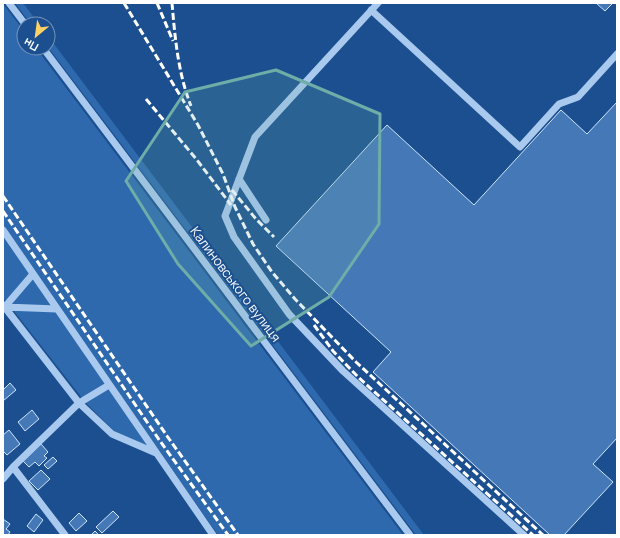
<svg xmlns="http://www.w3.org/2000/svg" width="620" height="538" font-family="Manrope,sans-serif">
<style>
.green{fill:#2e69ad}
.building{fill:#4478b7;stroke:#cfe3fa}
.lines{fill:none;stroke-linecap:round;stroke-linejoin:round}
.minor{stroke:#a9c9ee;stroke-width:7}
.rail{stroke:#fff;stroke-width:3;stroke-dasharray:7 3;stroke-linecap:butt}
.marked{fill:#6fada8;fill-opacity:0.2;stroke:#6fada8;stroke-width:3;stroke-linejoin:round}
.labels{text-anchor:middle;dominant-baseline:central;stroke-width:4;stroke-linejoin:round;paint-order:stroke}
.street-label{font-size:13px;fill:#fff;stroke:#1b4f8f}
</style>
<rect width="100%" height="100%" fill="#1b4f8f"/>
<path class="green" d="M 15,3 L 23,3 L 39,24 L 31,24 Z
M 3,4 L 24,31 L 24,48 L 36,48 L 403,535 L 218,535 L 159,451 L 114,431 L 86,403 L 3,297 Z
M 48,36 L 424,535 L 416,535 L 48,47 Z"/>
<path class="building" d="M 596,3 L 613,3 L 605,11 Z
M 617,102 L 617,438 L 593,464 L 613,482 L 564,535 L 550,535 L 373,372 L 391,352 L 276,246 L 387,125 L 474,205 L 561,110 L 587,134 Z
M 10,383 L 16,390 L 3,401 L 3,390 Z
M 32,410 L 39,419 L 25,431 L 18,422 Z
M 9,430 L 20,444 L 7,455 L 3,451 L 3,435 Z
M 41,444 L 48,452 L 44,456 L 47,458 L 39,466 L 35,462 L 29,467 L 23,461 Z
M 53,457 L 57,461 L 48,469 L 44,465 Z
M 41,470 L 50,479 L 38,490 L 29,481 Z
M 113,511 L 119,517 L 102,533 L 96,527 Z
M 79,513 L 87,521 L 76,531 L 69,523 Z
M 36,514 L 43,520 L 34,532 L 27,526 Z
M 3,519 L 10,524 L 6,529 L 10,532 L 8,535 L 3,535 Z
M 95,531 L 99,535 L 91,535 Z"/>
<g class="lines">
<path class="minor" d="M 9,3 L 25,24
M 378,3 L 255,137 L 225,216 L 234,237 L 289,314 L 343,371 L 524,535
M 371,10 L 520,147 L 559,104 L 578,97 L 617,54
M 43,48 L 410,535
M 239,179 L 266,220
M 3,230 L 213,535
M 3,305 L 79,403 L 112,434 L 156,453
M 5,307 L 57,309
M 3,309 L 33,274
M 13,467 L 65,535
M 3,479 L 13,467 L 79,403 L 109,385"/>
<path class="rail" d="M 124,3 L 198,125 L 223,174 L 235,207 L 253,244 L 272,272 L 295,299 L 356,362 L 543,535
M 157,3 L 173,41
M 172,3 C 175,38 178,73 191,106
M 146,99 L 197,160 L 231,205
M 232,190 L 256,219 L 274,237
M 3,196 L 167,436 L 238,535
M 3,211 L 160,441 L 228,535
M 314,325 L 333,351 L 358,377 L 533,535"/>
</g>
<path class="marked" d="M 276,70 L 380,114 L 379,224 L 329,297 L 251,346 L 178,264 L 126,181 L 185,92 Z"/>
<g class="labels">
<g class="street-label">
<text transform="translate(236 284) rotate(53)">Калиновського вулиця</text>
</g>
</g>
<rect width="620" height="538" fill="none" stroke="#ffffff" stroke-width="8"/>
<g transform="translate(36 36) rotate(209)"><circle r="19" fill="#1b4f8f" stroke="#7695bc"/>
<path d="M0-3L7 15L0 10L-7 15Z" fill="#ffd166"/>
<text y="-6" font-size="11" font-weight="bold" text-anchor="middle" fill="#ffffff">Пн</text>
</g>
</svg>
